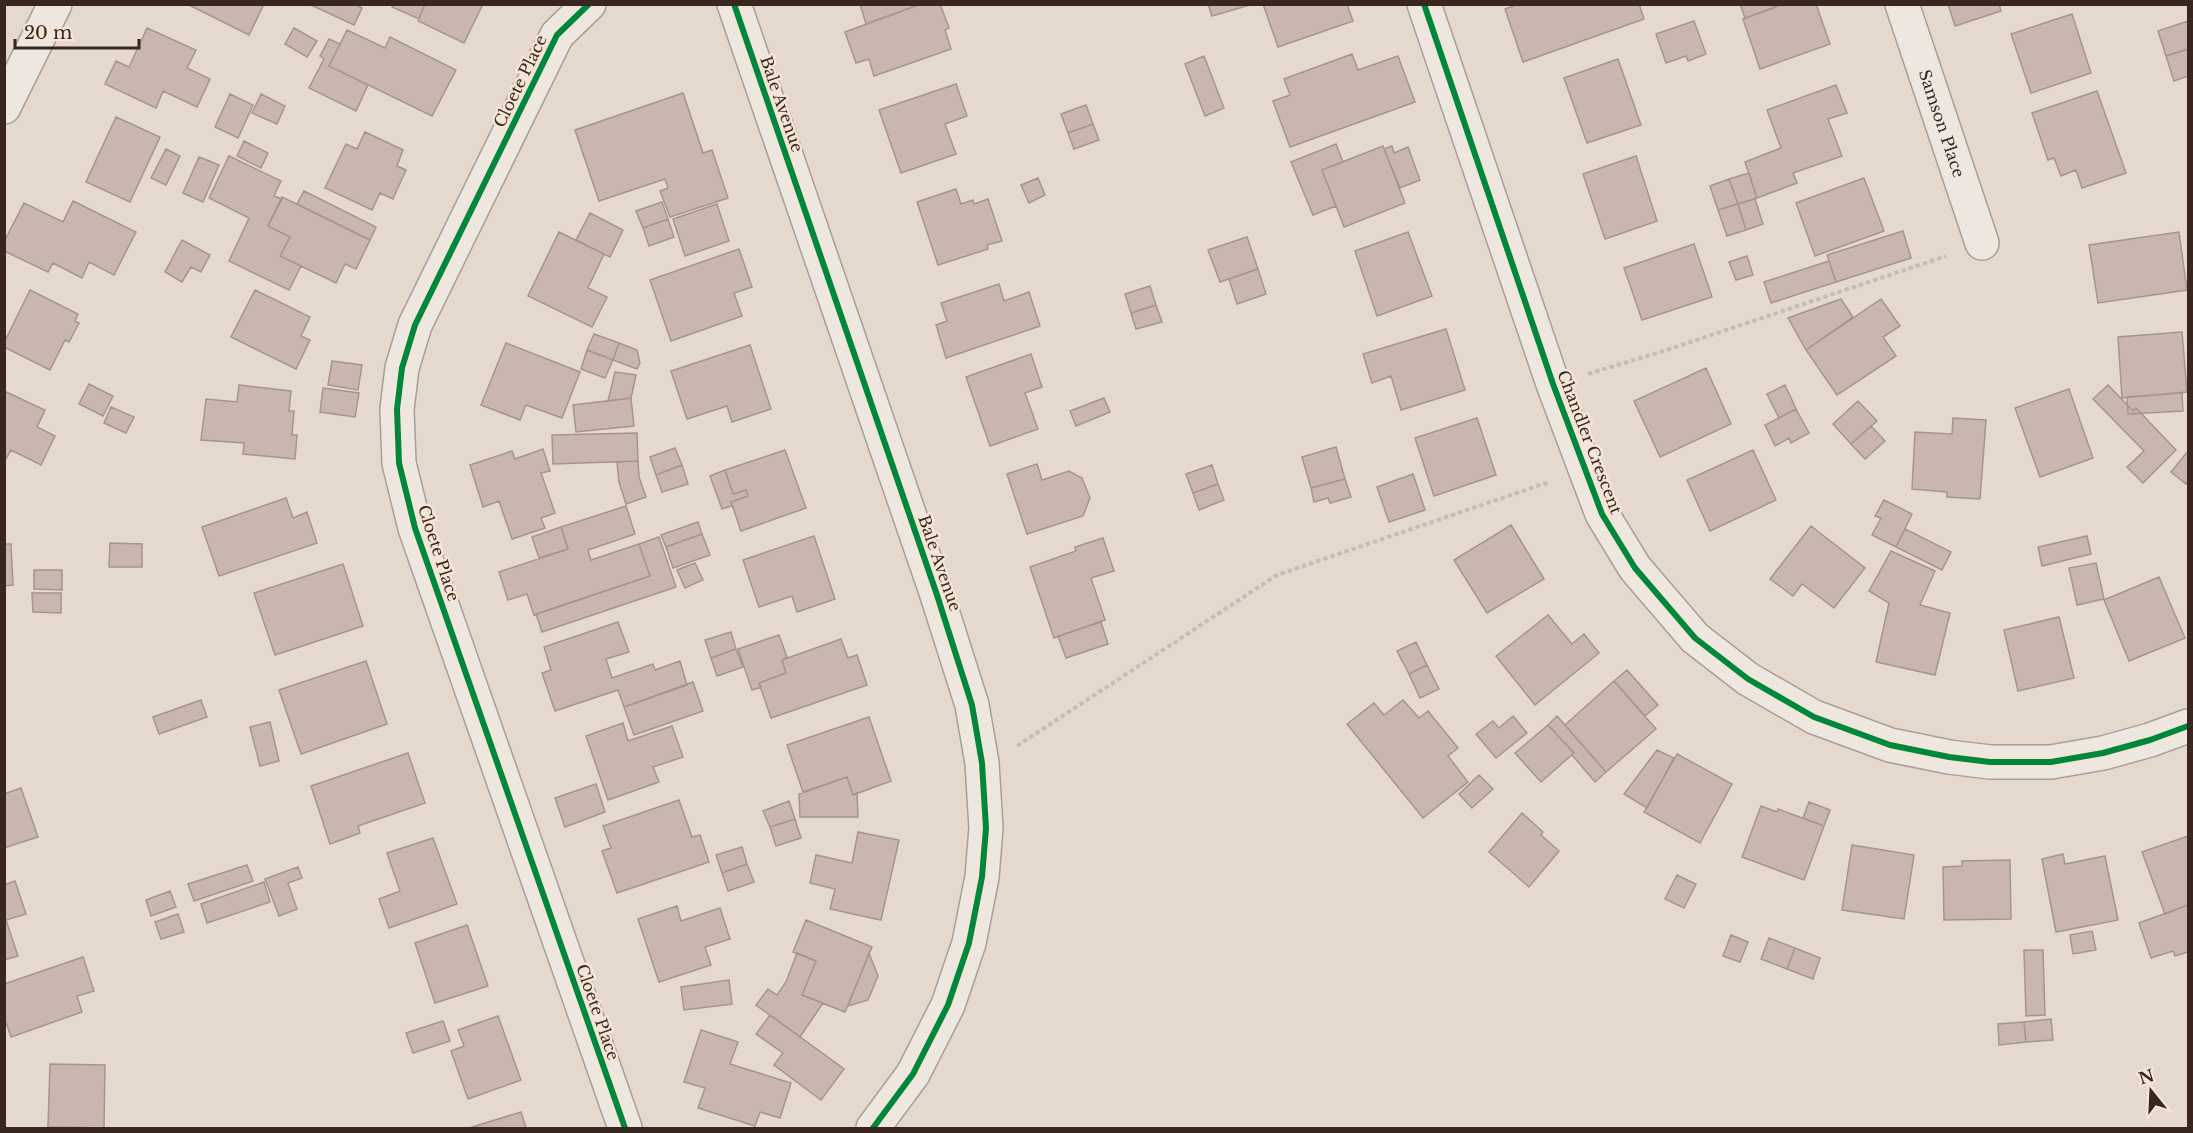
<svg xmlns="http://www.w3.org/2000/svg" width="2193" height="1133" font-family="'Libre Baskerville',serif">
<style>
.building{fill:#c9b7af;stroke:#a5958d;stroke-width:1.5}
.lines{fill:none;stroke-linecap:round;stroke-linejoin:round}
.minor-casing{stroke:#aa9f97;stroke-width:36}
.path{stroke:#c6bdb7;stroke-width:4;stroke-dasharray:4.5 3;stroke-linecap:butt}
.minor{stroke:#eee7e0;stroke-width:33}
.cycleway-casing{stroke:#f5e5d5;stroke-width:10}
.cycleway{stroke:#00873e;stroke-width:6}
.labels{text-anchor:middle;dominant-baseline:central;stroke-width:5;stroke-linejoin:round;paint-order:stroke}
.street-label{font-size:16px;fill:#39261f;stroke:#f5e5d5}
</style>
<rect width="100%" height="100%" fill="#e5d9ce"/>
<path class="building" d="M 187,4 L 264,4 L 249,35 Z
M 355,4 L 362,8 L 354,25 L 311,5 Z
M 394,4 L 425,4 L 419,19 L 392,7 Z
M 425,4 L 483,4 L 464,43 L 418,21 Z
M 860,4 L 921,4 L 866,24 Z
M 921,4 L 940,4 L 949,28 L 945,30 L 951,49 L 874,76 L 869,59 L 856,63 L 845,32 Z
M 1208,4 L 1250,4 L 1250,5 L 1212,16 Z
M 1263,4 L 1347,4 L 1353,21 L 1278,47 Z
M 1519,4 L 1639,4 L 1644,19 L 1523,62 L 1505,9 Z
M 1740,4 L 1773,4 L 1774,8 L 1745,18 Z
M 1783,4 L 1816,4 L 1830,44 L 1760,69 L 1743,19 Z
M 1948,4 L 1999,4 L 2001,11 L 1955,26 Z
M 2072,14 L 2091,73 L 2031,93 L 2011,34 Z
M 1694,21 L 1706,54 L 1688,61 L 1686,56 L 1666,63 L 1656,34 Z
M 2188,21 L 2188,49 L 2166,56 L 2158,31 Z
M 147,28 L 196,50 L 187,68 L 210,79 L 197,107 L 163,91 L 156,108 L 105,84 L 116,61 L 129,67 Z
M 294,28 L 317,41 L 307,57 L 285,44 Z
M 347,30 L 385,48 L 390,37 L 456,70 L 432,116 L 329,66 Z
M 329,39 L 340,44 L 329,66 L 368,85 L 356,111 L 309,88 L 324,59 L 320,56 Z
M 2188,49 L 2188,76 L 2174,81 L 2166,56 Z
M 1352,54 L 1358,70 L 1398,56 L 1415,102 L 1290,147 L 1273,101 L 1290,95 L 1284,79 Z
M 1204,56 L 1224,108 L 1205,116 L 1185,64 Z
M 1618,59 L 1641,125 L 1587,143 L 1564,78 Z
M 956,84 L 967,116 L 945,124 L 956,154 L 901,173 L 879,110 Z
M 1836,85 L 1847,113 L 1828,119 L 1842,156 L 1793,173 L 1797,183 L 1757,198 L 1745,162 L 1781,148 L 1767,110 Z
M 2097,91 L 2126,173 L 2082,188 L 2076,170 L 2061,176 L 2054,158 L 2048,160 L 2032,113 Z
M 683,93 L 703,153 L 712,150 L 728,198 L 670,217 L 660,191 L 668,188 L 665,179 L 599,201 L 575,130 Z
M 230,94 L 253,105 L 238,138 L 215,127 Z
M 261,94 L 285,106 L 277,124 L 252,113 Z
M 1086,105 L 1093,124 L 1068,133 L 1061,114 Z
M 116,117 L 160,137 L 130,202 L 86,182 Z
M 1093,124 L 1099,140 L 1074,149 L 1068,133 Z
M 365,132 L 403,150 L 397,166 L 406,170 L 393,199 L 380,193 L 372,210 L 325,188 L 346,144 L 357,149 Z
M 244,141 L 268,153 L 261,168 L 237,156 Z
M 1336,144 L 1343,162 L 1322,170 L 1336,206 L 1313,215 L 1291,162 Z
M 1383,146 L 1405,203 L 1344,227 L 1322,170 Z
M 1392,146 L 1394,153 L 1408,147 L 1420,180 L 1400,188 L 1384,149 Z
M 166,149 L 180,156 L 166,185 L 151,178 Z
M 229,156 L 281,181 L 274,196 L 282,199 L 268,226 L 290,237 L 280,256 L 301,266 L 289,290 L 229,261 L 249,218 L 209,198 Z
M 1636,156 L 1657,221 L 1605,239 L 1583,174 Z
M 199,157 L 219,165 L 203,202 L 183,193 Z
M 1749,173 L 1757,198 L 1738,204 L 1729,179 Z
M 1038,178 L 1045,195 L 1029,203 L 1021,185 Z
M 1864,178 L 1884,231 L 1815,256 L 1796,203 Z
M 1729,179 L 1738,204 L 1718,210 L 1710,186 Z
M 956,189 L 961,204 L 973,200 L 974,204 L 988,199 L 1002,241 L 987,245 L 988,249 L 938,265 L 917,202 Z
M 304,191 L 376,227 L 370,240 L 297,204 Z
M 282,197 L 370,240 L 356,269 L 345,264 L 336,283 L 280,256 L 290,237 L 268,226 Z
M 1755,199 L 1763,224 L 1746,230 L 1738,204 Z
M 73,201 L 136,232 L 114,275 L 89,262 L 82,278 L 53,263 L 48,272 L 4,251 L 4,242 L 24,203 L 63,222 Z
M 662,202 L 668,219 L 643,228 L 636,211 Z
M 717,204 L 729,241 L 685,256 L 673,219 Z
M 1738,204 L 1746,230 L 1727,236 L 1718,210 Z
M 590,213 L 623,230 L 610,257 L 576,240 Z
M 668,219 L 674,237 L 649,246 L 643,228 Z
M 1903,231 L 1911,258 L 1836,282 L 1827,255 Z
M 559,232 L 604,254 L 588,288 L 607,297 L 592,327 L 528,296 Z
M 1408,232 L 1432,296 L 1377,316 L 1355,251 Z
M 2179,232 L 2187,290 L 2098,303 L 2089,245 Z
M 1247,237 L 1258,269 L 1220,282 L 1208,250 Z
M 182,240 L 210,255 L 201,272 L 191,267 L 182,282 L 165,272 Z
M 1694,244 L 1712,297 L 1642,320 L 1624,268 Z
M 739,249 L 752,287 L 734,293 L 742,316 L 671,341 L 650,280 Z
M 1747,256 L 1753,275 L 1736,280 L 1729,262 Z
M 1829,261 L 1836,282 L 1771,303 L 1764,282 Z
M 1258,269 L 1266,294 L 1237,304 L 1229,279 Z
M 999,284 L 1004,301 L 1029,292 L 1040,326 L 946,358 L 936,325 L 947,321 L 941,303 Z
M 1150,286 L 1156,305 L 1131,313 L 1125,294 Z
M 30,290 L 78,314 L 75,321 L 79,323 L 69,342 L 65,340 L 50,370 L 4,347 L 4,343 Z
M 255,290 L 310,317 L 301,336 L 310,340 L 296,369 L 231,337 Z
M 1841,299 L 1853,317 L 1806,350 L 1788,318 Z
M 1881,299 L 1900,326 L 1883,337 L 1896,356 L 1837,395 L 1806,350 Z
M 1156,305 L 1162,322 L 1136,329 L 1131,313 Z
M 1446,329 L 1465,390 L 1401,410 L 1391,376 L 1372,383 L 1363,354 Z
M 2182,332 L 2187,392 L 2122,398 L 2118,337 Z
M 594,334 L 619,343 L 613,360 L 587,350 Z
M 506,343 L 580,372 L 562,418 L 526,405 L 520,420 L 481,405 Z
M 619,343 L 637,350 L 640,363 L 637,369 L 613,360 Z
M 750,345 L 771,409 L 732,422 L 727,406 L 687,419 L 671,371 Z
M 587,350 L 613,360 L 605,378 L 581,369 Z
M 1031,354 L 1042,387 L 1025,393 L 1038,429 L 990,446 L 966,377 Z
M 332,361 L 362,365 L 358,390 L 328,385 Z
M 1706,368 L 1731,424 L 1660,457 L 1634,401 Z
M 615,372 L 636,375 L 631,398 L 608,401 Z
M 89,384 L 113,396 L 103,416 L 79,404 Z
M 239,385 L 291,391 L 289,411 L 294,411 L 292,435 L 297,435 L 295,459 L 243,454 L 244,443 L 201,440 L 206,399 L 237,402 Z
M 1785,385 L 1796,409 L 1779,418 L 1767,394 Z
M 2108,385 L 2133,411 L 2136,408 L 2176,450 L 2143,483 L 2127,467 L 2144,451 L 2093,399 Z
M 323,388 L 359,393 L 355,417 L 320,412 Z
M 2069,389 L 2093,458 L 2040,477 L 2015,408 Z
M 4,391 L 45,410 L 37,427 L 55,436 L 41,465 L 11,450 L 4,462 Z
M 2182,393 L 2183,411 L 2128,414 L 2127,397 Z
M 631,398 L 634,426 L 576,432 L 573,405 Z
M 1104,398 L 1110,412 L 1076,426 L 1070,411 Z
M 1858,401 L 1877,421 L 1851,444 L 1833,424 Z
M 111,407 L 134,417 L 126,433 L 104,423 Z
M 1796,409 L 1809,433 L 1791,443 L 1789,438 L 1775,446 L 1765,425 Z
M 1477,418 L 1496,475 L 1434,496 L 1415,438 Z
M 1953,418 L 1986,420 L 1980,499 L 1947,497 L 1947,492 L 1912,489 L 1915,432 L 1952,434 Z
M 1871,426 L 1885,441 L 1865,459 L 1851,444 Z
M 637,433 L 638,461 L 553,464 L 552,435 Z
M 1336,447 L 1345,479 L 1311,488 L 1302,457 Z
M 675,448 L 682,465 L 656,475 L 650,457 Z
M 543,449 L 550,471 L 541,473 L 555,513 L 541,518 L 545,528 L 512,539 L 499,501 L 483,507 L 470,465 L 512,451 L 515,459 Z
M 785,450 L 806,508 L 741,531 L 731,502 L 748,496 L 746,490 L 733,494 L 725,470 Z
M 1753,450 L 1776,500 L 1710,531 L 1687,480 Z
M 2188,451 L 2188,480 L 2186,484 L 2171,472 Z
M 638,461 L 639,477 L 646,497 L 626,504 L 619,482 L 617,462 Z
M 1037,464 L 1042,480 L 1069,471 L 1082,478 L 1090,498 L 1083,516 L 1027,534 L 1007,474 Z
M 682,465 L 688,484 L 662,492 L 656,475 Z
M 1212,465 L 1218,484 L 1193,493 L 1186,474 Z
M 725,470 L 733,494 L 746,490 L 748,496 L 731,502 L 732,506 L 722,509 L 710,476 Z
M 1413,474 L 1425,510 L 1389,522 L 1377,487 Z
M 1345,479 L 1351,497 L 1330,503 L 1328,498 L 1314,502 L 1311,488 Z
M 1218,484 L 1224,500 L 1199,510 L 1193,493 Z
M 286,498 L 293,518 L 307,512 L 317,543 L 219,576 L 202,527 Z
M 1884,500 L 1912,514 L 1896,547 L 1872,535 L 1881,518 L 1875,516 Z
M 626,506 L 635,534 L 588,550 L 591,560 L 639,544 L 650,576 L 534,615 L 527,594 L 508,600 L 499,572 L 568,549 L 561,527 Z
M 698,522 L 702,534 L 666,547 L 661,535 Z
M 1511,525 L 1544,579 L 1487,613 L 1454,560 Z
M 1811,526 L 1865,568 L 1834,608 L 1802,584 L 1793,596 L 1770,579 Z
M 561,527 L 568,549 L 539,558 L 532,537 Z
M 1905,529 L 1951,552 L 1942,570 L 1896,547 Z
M 702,534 L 710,555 L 673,568 L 666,547 Z
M 814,536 L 835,599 L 797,612 L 792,596 L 759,607 L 743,560 Z
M 2087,536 L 2091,554 L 2042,566 L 2038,547 Z
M 659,537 L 676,587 L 542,632 L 536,614 L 650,576 L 639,544 Z
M 1103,538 L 1114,571 L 1091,578 L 1105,620 L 1054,638 L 1030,567 L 1076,551 L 1075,547 Z
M 110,543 L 142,544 L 142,567 L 109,567 Z
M 4,544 L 11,544 L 13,585 L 4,586 Z
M 1891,551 L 1935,571 L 1920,605 L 1950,613 L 1935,675 L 1876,662 L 1889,603 L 1869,591 Z
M 695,563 L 703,580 L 685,588 L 677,570 Z
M 2096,563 L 2104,599 L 2077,605 L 2069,568 Z
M 343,564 L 363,626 L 275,655 L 254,593 Z
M 34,570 L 62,570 L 62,590 L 34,589 Z
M 2159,577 L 2185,638 L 2129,661 L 2104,600 Z
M 32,593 L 61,593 L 61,613 L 33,612 Z
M 1548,615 L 1572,644 L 1584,634 L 1599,653 L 1535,705 L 1496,656 Z
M 2059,617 L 2074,678 L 2018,691 L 2004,630 Z
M 618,622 L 629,652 L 606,659 L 612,678 L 653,664 L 655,670 L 680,661 L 687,685 L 624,707 L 618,690 L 555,711 L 542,673 L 551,670 L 544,647 Z
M 1101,622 L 1108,644 L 1066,658 L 1058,636 Z
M 731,632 L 736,649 L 711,658 L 705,640 Z
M 779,635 L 787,657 L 782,660 L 786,673 L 759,683 L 761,687 L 752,690 L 738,649 Z
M 841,639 L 848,658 L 857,655 L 867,685 L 771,718 L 759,683 L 786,673 L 782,660 Z
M 1416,642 L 1427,665 L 1409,674 L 1397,651 Z
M 736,649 L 743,667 L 717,676 L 711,658 Z
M 366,661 L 387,724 L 301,754 L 279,690 Z
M 1427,665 L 1439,689 L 1420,698 L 1409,674 Z
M 1627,670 L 1658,705 L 1645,716 L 1614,681 Z
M 1614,681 L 1656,729 L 1606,772 L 1565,725 Z
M 693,682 L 703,711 L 634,735 L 624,707 Z
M 201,700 L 207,717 L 159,734 L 153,717 Z
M 1403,700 L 1419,718 L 1428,711 L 1458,748 L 1448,756 L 1468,782 L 1423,818 L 1347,724 L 1374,703 L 1384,715 Z
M 1513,716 L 1527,733 L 1496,758 L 1476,734 L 1493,721 L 1499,728 Z
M 1557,716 L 1606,772 L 1595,782 L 1572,755 L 1574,753 L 1548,725 Z
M 869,717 L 891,781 L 853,795 L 847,777 L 803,792 L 787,745 Z
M 270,722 L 279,761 L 260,766 L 250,727 Z
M 623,723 L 628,741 L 672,726 L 683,757 L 653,767 L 659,782 L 608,800 L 586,736 Z
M 1548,725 L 1574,753 L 1541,782 L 1515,753 Z
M 1657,750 L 1674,758 L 1647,808 L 1624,794 Z
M 408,753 L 425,803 L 358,826 L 360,833 L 330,844 L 311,786 Z
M 1677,754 L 1732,784 L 1700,843 L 1644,812 Z
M 1479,775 L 1493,789 L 1472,808 L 1459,794 Z
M 847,777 L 853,795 L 857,793 L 858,817 L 800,817 L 799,794 Z
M 596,784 L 605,812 L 565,827 L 555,798 Z
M 21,788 L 38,837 L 4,848 L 4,794 Z
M 679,800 L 692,837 L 700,835 L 709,862 L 617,893 L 602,851 L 611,848 L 603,826 Z
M 789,801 L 795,819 L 770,827 L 763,811 Z
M 1809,802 L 1830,810 L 1824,826 L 1803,818 Z
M 1761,806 L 1777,812 L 1778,809 L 1824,826 L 1804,880 L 1742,857 Z
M 1522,813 L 1543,832 L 1541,835 L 1559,851 L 1529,887 L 1489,852 Z
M 795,819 L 801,838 L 776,846 L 770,827 Z
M 858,832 L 899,840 L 881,920 L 830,909 L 835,889 L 810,883 L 816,855 L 852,863 Z
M 2188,836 L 2188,905 L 2165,914 L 2142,852 Z
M 433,838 L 457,904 L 389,928 L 379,899 L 400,891 L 387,853 Z
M 1852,845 L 1914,855 L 1904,919 L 1842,910 Z
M 742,847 L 747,864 L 722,873 L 716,855 Z
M 2063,854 L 2065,864 L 2105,856 L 2118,920 L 2056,932 L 2042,859 Z
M 2010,860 L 2011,919 L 1944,920 L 1943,867 L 1962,866 L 1962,861 Z
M 747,864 L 754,882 L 728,891 L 722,873 Z
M 247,865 L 253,881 L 194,901 L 188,884 Z
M 298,867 L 302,878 L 288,883 L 297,909 L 279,916 L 265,879 Z
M 1677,875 L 1696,884 L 1684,908 L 1665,899 Z
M 15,881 L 26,914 L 6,920 L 18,956 L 4,960 L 4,885 Z
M 264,882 L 270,902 L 207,923 L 201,904 Z
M 170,891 L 176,907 L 151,916 L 146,900 Z
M 2188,905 L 2188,952 L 2175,956 L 2173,951 L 2151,958 L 2139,923 Z
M 677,906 L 681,921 L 720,908 L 730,939 L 705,947 L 711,965 L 659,982 L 638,919 Z
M 178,914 L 184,932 L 161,939 L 155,922 Z
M 806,920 L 872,947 L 845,1012 L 802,995 L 816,961 L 793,952 Z
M 467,925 L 488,986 L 435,1003 L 415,943 Z
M 2092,931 L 2096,950 L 2073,954 L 2070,935 Z
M 1731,935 L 1748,942 L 1740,962 L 1723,956 Z
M 1769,938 L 1795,948 L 1787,969 L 1761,959 Z
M 1795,948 L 1820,958 L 1813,979 L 1787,969 Z
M 2024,950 L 2043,950 L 2045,1015 L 2026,1016 Z
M 797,953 L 816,961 L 802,995 L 823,1003 L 800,1037 L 756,1005 L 768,989 L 777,995 L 786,982 Z
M 869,953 L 878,976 L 868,1000 L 848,1006 Z
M 83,957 L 94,991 L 77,996 L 82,1012 L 11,1037 L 4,1016 L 4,984 Z
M 729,980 L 732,1004 L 684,1010 L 681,987 Z
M 770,1015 L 844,1069 L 821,1100 L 774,1065 L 783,1053 L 756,1034 Z
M 498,1016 L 521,1080 L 468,1099 L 451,1051 L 464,1046 L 458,1030 Z
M 2051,1019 L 2053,1040 L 2026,1042 L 2024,1022 Z
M 443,1021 L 450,1041 L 413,1053 L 406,1033 Z
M 2024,1022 L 2026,1042 L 1999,1045 L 1998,1024 Z
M 701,1030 L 738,1042 L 730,1064 L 791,1083 L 780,1118 L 760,1112 L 755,1126 L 698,1108 L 705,1088 L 684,1082 Z
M 50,1064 L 105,1065 L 104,1128 L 48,1127 Z
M 521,1112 L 526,1128 L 469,1128 Z"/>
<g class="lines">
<g class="minor-casing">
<g id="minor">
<path d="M 589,4 L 557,35 L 415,325 L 402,368 L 397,409 L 399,463 L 415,528 L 625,1128"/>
<path d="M 734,4 L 937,595 L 972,705 L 982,763 L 986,828 L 982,877 L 969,943 L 948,1005 L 913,1074 L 873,1128"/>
<path d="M 1424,4 L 1553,384 L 1602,514 L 1635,568 L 1695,638 L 1748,679 L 1814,717 L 1890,745 L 1949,757 L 1990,762 L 2051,762 L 2103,753 L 2150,740 L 2188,726"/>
<path id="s1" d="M 1902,4 L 1982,243"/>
<path d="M 4,107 L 55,4"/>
</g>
</g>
<path class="path" d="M 1588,374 L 1667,350 L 1946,256
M 1017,746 L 1277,575 L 1549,482"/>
<use href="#minor" class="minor"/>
<g class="cycleway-casing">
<path id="cycleway" d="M 589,4 L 557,35 L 415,325 L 402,368 L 397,409 L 399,463 L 415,528 L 625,1128
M 734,4 L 937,595 L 972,705 L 982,763 L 986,828 L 982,877 L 969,943 L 948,1005 L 913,1074 L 873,1128
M 1424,4 L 1553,384 L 1602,514 L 1635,568 L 1695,638 L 1748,679 L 1814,717 L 1890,745 L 1949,757 L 1990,762 L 2051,762 L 2103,753 L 2150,740 L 2188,726"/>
</g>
<use href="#cycleway" class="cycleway"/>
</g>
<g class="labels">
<g class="street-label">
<text transform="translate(520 81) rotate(-64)">Cloete Place</text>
<text transform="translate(782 104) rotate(71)">Bale Avenue</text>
<text stroke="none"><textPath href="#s1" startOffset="126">Samson Place</textPath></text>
<text transform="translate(1590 442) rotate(69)">Chandler Crescent</text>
<text transform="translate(439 553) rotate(72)">Cloete Place</text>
<text transform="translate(940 563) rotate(71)">Bale Avenue</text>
<text transform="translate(598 1012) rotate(71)">Cloete Place</text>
</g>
</g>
<rect width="2193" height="1133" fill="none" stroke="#39261f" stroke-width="12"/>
<g transform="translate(2151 1091) rotate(342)" stroke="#f5e5d5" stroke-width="4.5" paint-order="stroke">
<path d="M0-4.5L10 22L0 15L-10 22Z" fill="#39261f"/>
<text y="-9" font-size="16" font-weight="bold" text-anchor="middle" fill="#39261f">N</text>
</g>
<path d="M15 39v9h124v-9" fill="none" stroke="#39261f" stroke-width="3"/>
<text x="24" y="39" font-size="18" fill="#39261f" stroke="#f5e5d5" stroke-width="4.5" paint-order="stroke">20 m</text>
</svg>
